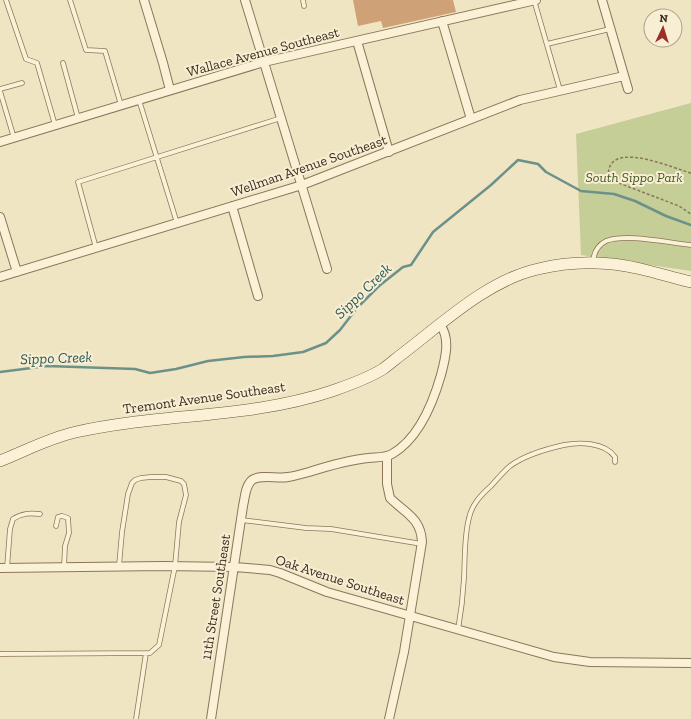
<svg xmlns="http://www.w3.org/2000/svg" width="691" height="719" font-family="'Zilla Slab',serif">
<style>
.green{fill:#c5ce96}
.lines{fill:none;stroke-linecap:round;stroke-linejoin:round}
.stream{stroke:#6c918a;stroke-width:2.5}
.building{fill:#cfa177}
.lane-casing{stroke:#8b7659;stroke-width:5.5}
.street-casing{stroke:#8b7659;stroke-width:10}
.secondary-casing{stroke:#6c573c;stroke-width:12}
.path{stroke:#8b7659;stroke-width:1.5;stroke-dasharray:3 2;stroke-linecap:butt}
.lane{stroke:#faf1d7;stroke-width:4}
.street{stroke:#faf1d7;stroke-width:8}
.secondary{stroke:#faf1d7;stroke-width:11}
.labels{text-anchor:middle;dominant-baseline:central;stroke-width:4;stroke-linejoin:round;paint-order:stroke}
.street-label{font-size:14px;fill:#3a2d1e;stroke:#f7eed3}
.park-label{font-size:14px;font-style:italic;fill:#475723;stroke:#f7eed3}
.water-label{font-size:15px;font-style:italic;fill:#2c5a5a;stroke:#f7eed3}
</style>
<rect width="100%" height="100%" fill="#f0e5c3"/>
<path class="green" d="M 691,103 L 691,271 L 581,255 L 576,134 Z"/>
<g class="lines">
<path class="stream" d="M 0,372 L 47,366 L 135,369 L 150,373 L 176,369 L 208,361 L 244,357 L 273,356 L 303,352 L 326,343 L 340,330 L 357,308 L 379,286 L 403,267 L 411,265 L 433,232 L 491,185 L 518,160 L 538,164 L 546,172 L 581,191 L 614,194 L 635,201 L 666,216 L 691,225"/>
</g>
<path class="building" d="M 353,0 L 453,0 L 456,12 L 383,28 L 381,21 L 358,26 Z"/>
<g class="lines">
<g class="lane-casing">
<path id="lane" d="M 6,0 L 26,59 L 37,63 L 55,125
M 70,0 L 86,50 L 105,51 L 121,105
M 303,0 L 304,6
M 534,0 L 560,90
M 547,44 L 610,29
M 63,63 L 78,118
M 0,89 L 22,83
M 0,91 L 14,138
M 139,100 L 177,223
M 96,248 L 78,182 L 281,118
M 593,261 C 594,253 598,245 606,241 C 626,233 669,243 691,245
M 241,520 L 306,528 L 331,529 L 422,544
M 56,526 L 58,517 L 62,516 L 68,518 L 69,533 L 65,546 L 64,567
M 7,568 L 10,529 L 13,519 C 22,513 30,513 40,514
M 458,630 C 461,613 463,596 464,578 C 465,559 464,537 469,518 C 472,504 481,495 491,486 C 497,479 503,472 510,466 C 525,455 546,449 564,445 C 579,442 605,442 615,457 L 615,462
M 0,654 L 150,653 L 159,645 L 175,566 L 179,522 L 186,495 L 184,484 L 181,481 L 166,477 L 151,477 L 141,478 L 135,480 L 132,483 L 128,494 L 122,532 L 119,566
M 136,719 L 146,653"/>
</g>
<g class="street-casing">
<path id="street" d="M 144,0 L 163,63 L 170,90
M 245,0 L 327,269
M 602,0 L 628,89
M 442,21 L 471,119
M 357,41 L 389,152
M 0,142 L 264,62 L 536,0
M 232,206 L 258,296
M 0,217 L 17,272
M 0,277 L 302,185 L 520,100 L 624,76
M 387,456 L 387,484 L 390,498 C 405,513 421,518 422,542 L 404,652 L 389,719
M 0,568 L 163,566 L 235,567 L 270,570 L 280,573 L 327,592 L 554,657 L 590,662 L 691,663
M 211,719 L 243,506 C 245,498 245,486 252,480 C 261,474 278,479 288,477 C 295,476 302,474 309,472 C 328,466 348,460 368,458 C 376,457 385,458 392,454 C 418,439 433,403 441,375 C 445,360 451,338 440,325"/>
</g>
<g class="secondary-casing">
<path id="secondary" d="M 0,461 C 25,451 49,438 76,432 C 160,413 249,419 332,391 C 349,385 367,379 383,369 C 391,363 398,357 406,351 C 445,321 489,280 538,269 C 571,261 608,261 641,269 C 658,273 674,278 691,282"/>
</g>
<path class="path" d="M 691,173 C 675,169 616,142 609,169 C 608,172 609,176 609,179 L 616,182 L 679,206 L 691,214"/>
<use href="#lane" class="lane"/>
<use href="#street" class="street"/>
<use href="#secondary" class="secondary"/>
</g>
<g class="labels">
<g class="street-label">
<text transform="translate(263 52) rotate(-15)">Wallace Avenue Southeast</text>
<text transform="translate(309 166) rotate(-19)">Wellman Avenue Southeast</text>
<text transform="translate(204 398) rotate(-8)">Tremont Avenue Southeast</text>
<text transform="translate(340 580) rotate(18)">Oak Avenue Southeast</text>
<text transform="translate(216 597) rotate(-81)">11th Street Southeast</text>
</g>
<g class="park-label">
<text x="634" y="177">South Sippo Park</text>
</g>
<g class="water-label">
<text transform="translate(363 291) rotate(-44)">Sippo Creek</text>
<text transform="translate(56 358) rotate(-2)">Sippo Creek</text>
</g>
</g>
<g transform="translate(663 28) rotate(4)"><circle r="19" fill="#f7eed3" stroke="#aba18b"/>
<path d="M0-3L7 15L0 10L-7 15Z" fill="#9c2d27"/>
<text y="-6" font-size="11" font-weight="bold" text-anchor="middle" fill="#3a2d1e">N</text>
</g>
</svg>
